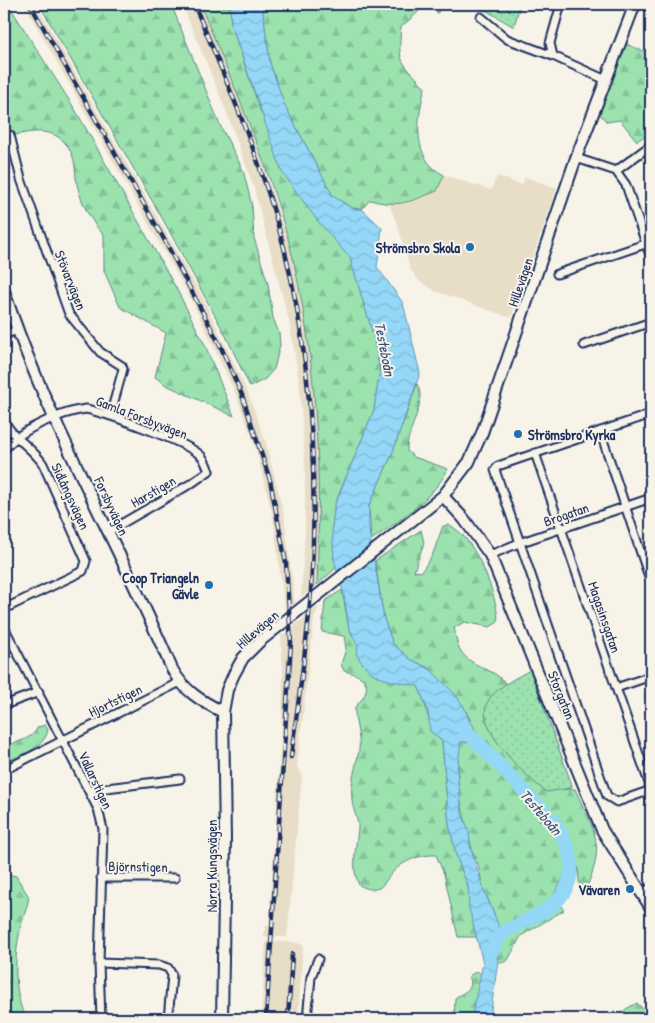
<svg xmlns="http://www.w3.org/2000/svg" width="655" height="1023" font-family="'Patrick Hand',sans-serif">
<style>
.built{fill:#e8dec8}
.forest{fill:url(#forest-firs);stroke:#5b8886}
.park{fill:url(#park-dots);stroke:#5b8886}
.water{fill:url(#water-waves);stroke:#6494b9}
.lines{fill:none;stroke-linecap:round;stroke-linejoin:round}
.river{stroke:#94d7f6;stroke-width:14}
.street-casing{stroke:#1b2f5e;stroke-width:11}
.secondary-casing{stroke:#1b2f5e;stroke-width:14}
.street{stroke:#f7f3e8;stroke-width:7}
.secondary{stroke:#f7f3e8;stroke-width:10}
.rail-casing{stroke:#1b2f5e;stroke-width:4.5}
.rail{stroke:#f7f3e8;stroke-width:2.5;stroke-dasharray:8;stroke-linecap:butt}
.poi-dot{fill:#1f6fb2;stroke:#f7f3e8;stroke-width:2}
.labels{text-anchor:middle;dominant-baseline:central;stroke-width:4;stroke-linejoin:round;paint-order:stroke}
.poi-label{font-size:14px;font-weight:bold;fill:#1b2f5e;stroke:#f7f3e8;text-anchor:end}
.street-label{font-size:14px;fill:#1b2f5e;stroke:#f7f3e8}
.water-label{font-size:15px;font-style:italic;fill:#33517c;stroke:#f7f3e8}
</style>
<defs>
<pattern id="forest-firs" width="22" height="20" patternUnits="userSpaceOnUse" patternTransform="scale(1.25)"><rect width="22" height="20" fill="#9be2af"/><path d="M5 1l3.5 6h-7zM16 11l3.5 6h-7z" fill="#85c299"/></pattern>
<pattern id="park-dots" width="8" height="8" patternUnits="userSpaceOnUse" patternTransform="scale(1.25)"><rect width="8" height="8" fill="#9be2af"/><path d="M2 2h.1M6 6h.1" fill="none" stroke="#85c299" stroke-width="1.8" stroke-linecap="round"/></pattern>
<pattern id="water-waves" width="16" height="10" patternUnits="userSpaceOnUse" patternTransform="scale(1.25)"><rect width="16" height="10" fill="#94d7f6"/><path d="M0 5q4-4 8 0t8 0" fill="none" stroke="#7fb9d5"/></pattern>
</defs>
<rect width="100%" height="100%" fill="#f7f3e8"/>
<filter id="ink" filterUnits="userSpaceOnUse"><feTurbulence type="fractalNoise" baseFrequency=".02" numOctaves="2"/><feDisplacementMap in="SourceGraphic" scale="10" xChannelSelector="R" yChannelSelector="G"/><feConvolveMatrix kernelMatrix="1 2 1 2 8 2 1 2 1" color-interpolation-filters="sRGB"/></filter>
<g filter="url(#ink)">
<path class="built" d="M 24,4 L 36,4 L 202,296 L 248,393 L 266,443 L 284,515 L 295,603 L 285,611 L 273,517 L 255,446 L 237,397 L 192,301 Z
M 182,4 L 200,4 L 250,125 L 289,243 L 305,319 L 317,414 L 320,486 L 317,585 L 301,597 L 305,532 L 305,463 L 299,380 L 289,321 L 253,185 L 225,108 Z
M 444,175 L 491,190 L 497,176 L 522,185 L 525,177 L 557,188 L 511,318 L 435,291 L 418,280 L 410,269 L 398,226 L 389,205 L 408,203 L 437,191 Z
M 319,606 L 314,619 L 297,766 L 302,775 L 287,937 L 264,937 L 265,926 L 269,926 L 282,720 L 283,670 L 281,636 Z
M 266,941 L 294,942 L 303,945 L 298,1019 L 261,1019 Z"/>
<path class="forest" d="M 4,4 L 8,4 L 76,111 L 176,288 L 205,345 L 234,416 L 166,385 L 155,377 L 166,333 L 120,307 L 104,271 L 104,235 C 91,222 81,203 77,184 C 75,176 76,166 73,157 C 61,123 30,131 4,138 Z
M 39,4 L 171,4 L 220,125 L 243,170 L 252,206 L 254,238 L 268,284 L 273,318 L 279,333 L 280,345 L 274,369 L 265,379 L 250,387 L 226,336 L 166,225 Z
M 200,4 L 230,4 L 231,24 L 260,110 L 316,218 L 350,258 L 373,334 L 380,370 L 374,410 L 335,504 L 332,527 L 336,568 L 317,585 C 321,466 318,359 289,242 C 267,160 232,82 200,4 Z
M 262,4 L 439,4 L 438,13 L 425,6 L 401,27 C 397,66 402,60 425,88 C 417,118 411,159 444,175 L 437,191 C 408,202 401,208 370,200 L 362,209 L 352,208 L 333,196 L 284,104 L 270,63 Z
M 626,44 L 651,54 L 651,132 L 637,141 L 620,120 L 607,122 L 599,113 L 623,47 Z
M 417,384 C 428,404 406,429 407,451 L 414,457 L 448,469 C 433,499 398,522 371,540 L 369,506 L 392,454 Z
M 448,525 C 474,533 498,597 498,622 L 490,627 L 464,622 L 454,628 C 456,634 456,642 459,648 C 468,668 495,667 507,685 L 550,789 L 575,789 C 595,834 607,844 584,893 L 580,895 L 578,866 L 570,866 L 553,896 L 564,910 L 521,936 L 508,960 L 502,963 L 498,961 L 494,913 L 483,888 L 478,864 L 473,854 L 458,790 L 458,753 L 461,742 L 477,734 L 464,707 L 453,692 L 430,669 L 410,659 L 393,644 L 384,619 L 375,561 L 421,530 L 424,543 L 414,571 L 421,572 L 432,556 L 443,526 Z
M 342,590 L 349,628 L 358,646 L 397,681 L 418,686 C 427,701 428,734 442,741 L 449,825 L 457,858 L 468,886 L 476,937 L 458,937 L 444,874 L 436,855 C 421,854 402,861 392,873 C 388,877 384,885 379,888 C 372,891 365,888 359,885 C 351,869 356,847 358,829 C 359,820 352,809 352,799 C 350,782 356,767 359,750 C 361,736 354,722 355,708 C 358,702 363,700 365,694 C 371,678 356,674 344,671 L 341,664 L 346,649 L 344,636 L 322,632 L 325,601 Z
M 45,725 L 48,730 C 44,749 20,755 4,763 L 4,746 C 16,742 32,740 38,727 Z
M 4,873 L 16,876 L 29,897 C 27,910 21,922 19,935 C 14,961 14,995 26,1019 L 4,1019 Z
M 477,971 L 482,975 L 471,1019 L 454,1019 L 455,998 C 465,991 475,990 469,976 Z
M 637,1003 L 644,1010 L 644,1019 L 618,1019 L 626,1009 Z"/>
<path class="park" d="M 465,4 L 520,4 L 514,27 L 487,11 Z
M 530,670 L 572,785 L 571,788 L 546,792 C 527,777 475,730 487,703 C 494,688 516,678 530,670 Z"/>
<path class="water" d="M 230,4 L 262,4 L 270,63 L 285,106 L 333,196 L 353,209 L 362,209 L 382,228 L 377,267 L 403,303 L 420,373 L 392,454 L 369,506 L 369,530 L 384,619 L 393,644 L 410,659 L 430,669 L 453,692 L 464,707 L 472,728 L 477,734 L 467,743 L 461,742 L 457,770 L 462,814 L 469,831 L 470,846 L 483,888 L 498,924 L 498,961 L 491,1010 L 493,1019 L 471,1019 L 483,963 L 469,908 L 468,886 L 457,858 L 449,825 L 442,741 L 430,731 L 428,711 L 418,686 C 387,679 374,683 356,654 L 358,646 L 349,628 L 344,595 L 334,560 L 332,527 L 335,504 L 374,410 L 380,370 L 373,334 L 350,258 L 317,220 L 282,172 L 231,24 Z"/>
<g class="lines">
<path class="river" d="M 462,726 L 553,821 C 565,839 575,856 570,878 C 564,903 542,913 520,924 C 515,927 508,929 503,933 C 497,940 493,948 489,956"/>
<g class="street-casing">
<path id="street" d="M 481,17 L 507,39 L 553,56 L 606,80
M 553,56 L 550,43 L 561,4
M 10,135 L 21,179 L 69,314 L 100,352 L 122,366 L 123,369 L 110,416
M 576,158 L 616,171
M 616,171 L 626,185 L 651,258
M 616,171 L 651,145
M 557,274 L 651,242
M 4,335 L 17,330
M 584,345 L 651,322
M 651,414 L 498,466 L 495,470 L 607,796 L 617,802 L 651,790
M 4,420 C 12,438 32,447 43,464 L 86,561 L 83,571 L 4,609
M 600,431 L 651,583
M 4,450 C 19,430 61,412 86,409 C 107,413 183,441 199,454 C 205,458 206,465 209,471 L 192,483 L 109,531
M 535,453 L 651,789
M 490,555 L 519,543 L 651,498
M 4,627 L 98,809 L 103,829 L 99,963 L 101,1019
M 616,688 L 651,676
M 4,705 L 39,692
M 4,770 L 180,682
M 90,790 L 180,779
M 101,878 L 175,878
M 641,892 L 651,888
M 99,963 L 159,965 L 168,968 L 172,975 L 168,1019
M 307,1019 L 311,977 L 318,959"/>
</g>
<g class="secondary-casing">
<path id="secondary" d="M 4,291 C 47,422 118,542 172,669 C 184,691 201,701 223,712
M 443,496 L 464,519 L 490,555 L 602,830 L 651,908
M 222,1019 L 225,839 L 223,712 L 227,690 L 234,674 L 243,658 L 260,641 L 443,496 L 469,462 L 482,433 L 576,158 L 635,4"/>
</g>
<use href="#street" class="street"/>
<use href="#secondary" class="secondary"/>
<g class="rail-casing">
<path id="rail" d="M 30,4 L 165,241 L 220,345 L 242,395 L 270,480 L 286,563 L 291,643 L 266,1019
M 194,4 C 227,82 262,161 283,244 C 312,358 318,474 311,591 C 307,647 298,702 291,757
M 288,1019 L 292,954"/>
</g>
<use href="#rail" class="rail"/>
</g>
</g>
<g class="poi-dot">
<circle cx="470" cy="247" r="5"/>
<circle cx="518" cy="434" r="5"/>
<circle cx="209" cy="585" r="5"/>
<circle cx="630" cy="889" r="5"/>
</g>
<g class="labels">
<g class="poi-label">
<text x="460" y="247">Strömsbro Skola</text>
<text x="528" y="434" text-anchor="start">Strömsbro Kyrka</text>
<text x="199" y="577">Coop Triangeln<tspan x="199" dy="16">Gävle</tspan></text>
<text x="620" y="889">Vävaren</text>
</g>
<g class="street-label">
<text transform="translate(71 280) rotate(68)">Stövarvägen</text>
<text transform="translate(520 282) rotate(-71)">Hillevägen</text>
<text transform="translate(142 417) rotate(21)">Gamla Forsbyvägen</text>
<text transform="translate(153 491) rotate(-30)">Harstigen</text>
<text transform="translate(71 496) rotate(65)">Sidlångsvägen</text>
<text transform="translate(112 506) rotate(65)">Forsbyvägen</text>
<text transform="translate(566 514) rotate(-19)">Brogatan</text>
<text transform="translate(605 617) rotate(71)">Magasinsgatan</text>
<text transform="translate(257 629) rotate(-41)">Hillevägen</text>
<text transform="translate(562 695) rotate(68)">Storgatan</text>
<text transform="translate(115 700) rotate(-26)">Hjortstigen</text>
<text transform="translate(96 780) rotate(65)">Vallarstigen</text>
<text transform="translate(138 866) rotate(1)">Björnstigen</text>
<text transform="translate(211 866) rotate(-90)">Norra Kungsvägen</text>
</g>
<g class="water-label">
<text transform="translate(385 349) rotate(79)">Testeboån</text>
<text transform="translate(541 812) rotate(49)">Testeboån</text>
</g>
</g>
<rect width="655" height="1023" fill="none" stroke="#f7f3e8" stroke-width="20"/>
<rect x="10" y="10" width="635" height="1003" fill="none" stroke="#1b2f5e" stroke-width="2" filter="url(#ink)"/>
</svg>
